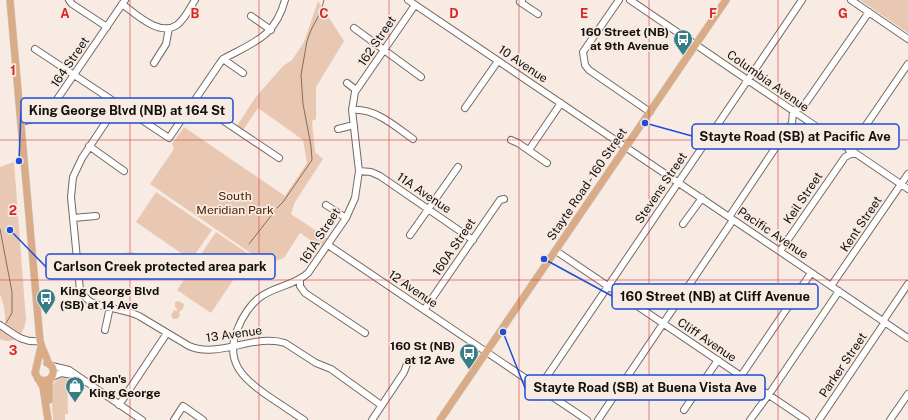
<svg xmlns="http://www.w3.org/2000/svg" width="908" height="420" font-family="'Public Sans',sans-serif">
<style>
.green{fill:#e9c8b3}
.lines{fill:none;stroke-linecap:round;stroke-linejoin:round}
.stream{stroke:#8b6b56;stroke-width:1}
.minor-casing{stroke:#746a63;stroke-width:8}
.major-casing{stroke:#d0cfcf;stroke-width:8}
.minor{stroke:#fff;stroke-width:6}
.major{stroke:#daab87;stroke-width:7}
.grid{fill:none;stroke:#d62828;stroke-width:1;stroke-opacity:0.55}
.labels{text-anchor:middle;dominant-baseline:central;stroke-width:3.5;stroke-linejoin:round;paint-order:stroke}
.poi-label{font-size:12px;font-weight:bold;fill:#130f0d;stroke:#f7ebe3;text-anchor:end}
.street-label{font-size:12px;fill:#130f0d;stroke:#f7ebe3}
.park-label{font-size:12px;fill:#4c2200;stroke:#f7ebe3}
.grid-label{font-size:13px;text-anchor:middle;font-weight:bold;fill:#d62828;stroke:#f7ebe3;stroke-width:3.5;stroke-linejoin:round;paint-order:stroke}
.leader{fill:none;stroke:#1d4ed8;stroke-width:1.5}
.callout-dot{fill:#1d4ed8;stroke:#f7ebe3;stroke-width:1.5}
.callout{fill:#f7ebe3;stroke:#1d4ed8;stroke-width:1.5}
.callout-label{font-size:13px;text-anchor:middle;font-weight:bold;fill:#130f0d}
</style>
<rect width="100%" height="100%" fill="#f7ebe3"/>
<path class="green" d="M 860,0 L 908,0 L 908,33 Z
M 318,1 L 344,41 L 316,87 L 316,119 L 312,121 L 315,152 L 323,159 L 295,202 L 291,214 L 327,238 L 321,247 L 300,233 L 284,258 L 246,272 L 235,280 L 252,254 L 150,184 L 174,149 L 172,144 L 184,127 L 285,196 L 307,163 L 303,140 L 258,108 L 243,130 L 237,126 L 255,98 L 283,66 L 292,60 L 304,42 Z
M 14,162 L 26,320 C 24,334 15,346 0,339 L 0,328 L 6,326 L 4,307 L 0,294 L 0,167 Z
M 156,192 L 212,230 L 191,260 L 136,222 Z
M 216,232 L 250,255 L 211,313 L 177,290 Z
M 134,252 L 134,260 L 122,261 L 121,253 Z
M 179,301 L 184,304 L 183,309 L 179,312 L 180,316 L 177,319 L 173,319 L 171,315 L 174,310 L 177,311 L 177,309 L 175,307 L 175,302 Z
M 62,377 L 67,378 L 68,414 L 65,414 L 65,420 L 53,420 C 53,412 49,389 54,383 C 56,380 59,379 62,377 Z"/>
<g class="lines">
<path class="stream" d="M 277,208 L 283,202 L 312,160 L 311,146 L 303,104 L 301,75 L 307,41 L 311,30 L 321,11 L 324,0
M 0,229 L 12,292 L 12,313 L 6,323
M 249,244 L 274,212"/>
<g class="minor-casing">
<path id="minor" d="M 69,0 L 72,4 L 107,27
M 408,0 L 908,338
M 522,0 L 520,2 L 538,14
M 619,0 L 583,52 L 585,65 L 589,70 L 650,112
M 630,0 L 908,189
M 851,0 L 908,39
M 122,4 C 136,14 159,37 177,25 C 185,19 190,8 195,0
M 251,16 L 271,30
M 354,28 L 421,77
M 35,49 L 169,138 L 220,63 L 223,59 C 254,42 275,37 285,0
M 223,59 L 243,73
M 154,63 L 166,44 L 169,28
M 347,83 L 356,90
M 194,101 L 279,158
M 118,104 L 82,158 L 73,177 L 71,197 L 80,290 C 83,295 86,299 91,302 C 103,308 125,309 139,316 L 189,346 C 218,359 255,333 285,343 L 316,363 L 331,369 L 381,405
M 465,108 L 498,61
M 352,110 C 375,108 395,126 413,139
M 793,111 L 803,107 L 869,12
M 22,122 L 41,117 L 47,114 L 125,0
M 338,129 L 354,125
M 511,140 L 518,143 L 547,163
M 89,146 L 124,171
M 529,150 L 561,103
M 849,150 L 908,64
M 359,171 L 371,172 L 380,176 L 473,240
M 326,205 L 346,218
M 729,217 L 792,123 L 793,111
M 73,218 L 96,216
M 683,224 L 702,198
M 410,235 L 458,167
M 328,245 L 587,420
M 556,251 L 806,420
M 780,251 L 845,157 L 851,154 L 855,154
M 300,280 L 300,286 L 305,293 L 365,333
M 831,286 L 908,174
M 424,310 L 500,200 L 504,199
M 883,321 L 908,284
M 0,325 C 14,334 22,343 40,341
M 105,330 L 110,307
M 52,366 L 69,370 L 142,420
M 741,376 L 811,273
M 52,377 L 61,373 L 73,375
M 539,388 L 802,0
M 119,405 L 167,333
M 684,410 L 718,360
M 174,420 L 183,406 L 203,420
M 304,420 C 293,413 282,405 271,398 C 244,380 223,362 238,328 C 242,317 251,304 259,298 C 274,286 294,286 308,273 L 346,218 L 355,198 L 359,171 L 352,110 L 355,92 L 415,5
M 372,420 L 404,372 L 407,364
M 598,420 L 733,220
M 750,420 L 772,390 L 839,291
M 819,420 L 885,322
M 890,420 L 908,394"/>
</g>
<g class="major-casing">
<path id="major" d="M 10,0 L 40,341 L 42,347 L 49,364
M 41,347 L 35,373 L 43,387 L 48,420
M 38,379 C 44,382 48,381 52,377 C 55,370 53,365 47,363
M 49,400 L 49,384 L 50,379
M 440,420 L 726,0"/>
</g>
<use href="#minor" class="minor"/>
<use href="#major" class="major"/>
</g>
<path class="grid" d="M 130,0 L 130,420M 259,0 L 259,420M 389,0 L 389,420M 519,0 L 519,420M 649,0 L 649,420M 778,0 L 778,420M 0,140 L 908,140M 0,280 L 908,280"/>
<defs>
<g id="bus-pin" transform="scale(1)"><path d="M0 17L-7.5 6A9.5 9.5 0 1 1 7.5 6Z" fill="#377e87" stroke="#f7ebe3"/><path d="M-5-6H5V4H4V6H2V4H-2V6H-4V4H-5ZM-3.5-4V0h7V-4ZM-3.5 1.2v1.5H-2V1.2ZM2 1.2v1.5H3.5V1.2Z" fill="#fff"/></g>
<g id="shop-pin" transform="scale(1)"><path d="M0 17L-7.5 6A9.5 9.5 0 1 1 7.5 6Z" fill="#377e87" stroke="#f7ebe3"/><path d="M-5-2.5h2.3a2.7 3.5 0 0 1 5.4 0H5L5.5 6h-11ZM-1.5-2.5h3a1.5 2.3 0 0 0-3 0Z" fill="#fff"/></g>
</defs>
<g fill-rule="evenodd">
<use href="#bus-pin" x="683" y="39"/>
<use href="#bus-pin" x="46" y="298"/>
<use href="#bus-pin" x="469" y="353"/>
<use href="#shop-pin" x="75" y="386"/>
</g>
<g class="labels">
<g class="poi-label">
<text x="669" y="32">160 Street (NB)<tspan x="669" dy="14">at 9th Avenue</tspan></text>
<text x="60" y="291" text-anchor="start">King George Blvd<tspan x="60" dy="14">(SB) at 14 Ave</tspan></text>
<text x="455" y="346">160 St (NB)<tspan x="455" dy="14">at 12 Ave</tspan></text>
<text x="89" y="379" text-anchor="start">Chan's<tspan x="89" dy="14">King George</tspan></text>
</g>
<g class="street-label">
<text transform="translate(377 41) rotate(-56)">162 Street</text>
<text transform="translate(70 62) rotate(-56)">164 Street</text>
<text transform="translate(523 64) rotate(34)">10 Avenue</text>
<text transform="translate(768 81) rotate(35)">Columbia Avenue</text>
<text transform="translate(587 184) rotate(-56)">Stayte Road - 160 Street</text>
<text transform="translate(661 188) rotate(-56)">Stevens Street</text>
<text transform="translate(424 193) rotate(34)">11A Avenue</text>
<text transform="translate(803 198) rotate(-56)">Keil Street</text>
<text transform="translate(861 224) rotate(-56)">Kent Street</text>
<text transform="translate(773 233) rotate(34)">Pacific Avenue</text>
<text transform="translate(320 236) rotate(-57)">161A Street</text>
<text transform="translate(454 247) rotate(-56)">160A Street</text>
<text transform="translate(413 289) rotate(34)">12 Avenue</text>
<text transform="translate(234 334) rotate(-8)">13 Avenue</text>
<text transform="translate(707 340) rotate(34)">Cliff Avenue</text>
<text transform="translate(843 365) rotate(-56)">Parker Street</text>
</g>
<g class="park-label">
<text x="235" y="196">South<tspan x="235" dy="14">Meridian Park</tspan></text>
</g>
</g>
<g class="grid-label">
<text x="65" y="18">A</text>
<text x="195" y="18">B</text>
<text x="324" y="18">C</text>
<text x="454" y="18">D</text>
<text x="584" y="18">E</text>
<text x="713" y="18">F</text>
<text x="843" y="18">G</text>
<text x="13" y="75">1</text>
<text x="13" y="215">2</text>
<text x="13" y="355">3</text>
</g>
<path class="leader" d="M19 161L21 111M645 123L692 136M10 230L46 267M544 259L612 296M503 332L525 388"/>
<g class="callout-dot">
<circle cx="19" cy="161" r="4"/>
<circle cx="645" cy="123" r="4"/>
<circle cx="10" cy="230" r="4"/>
<circle cx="544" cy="259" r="4"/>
<circle cx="503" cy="332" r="4"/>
</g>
<g class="callout">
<rect x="21" y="98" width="212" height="25" rx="4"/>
<rect x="692" y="124" width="207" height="25" rx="4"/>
<rect x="46" y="254" width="229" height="25" rx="4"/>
<rect x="612" y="284" width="206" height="25" rx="4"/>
<rect x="525" y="375" width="240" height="25" rx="4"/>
</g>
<g class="callout-label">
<text x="127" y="115">King George Blvd (NB) at 164 St</text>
<text x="795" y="141">Stayte Road (SB) at Pacific Ave</text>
<text x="160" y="271">Carlson Creek protected area park</text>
<text x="715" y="301">160 Street (NB) at Cliff Avenue</text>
<text x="645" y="392">Stayte Road (SB) at Buena Vista Ave</text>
</g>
</svg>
